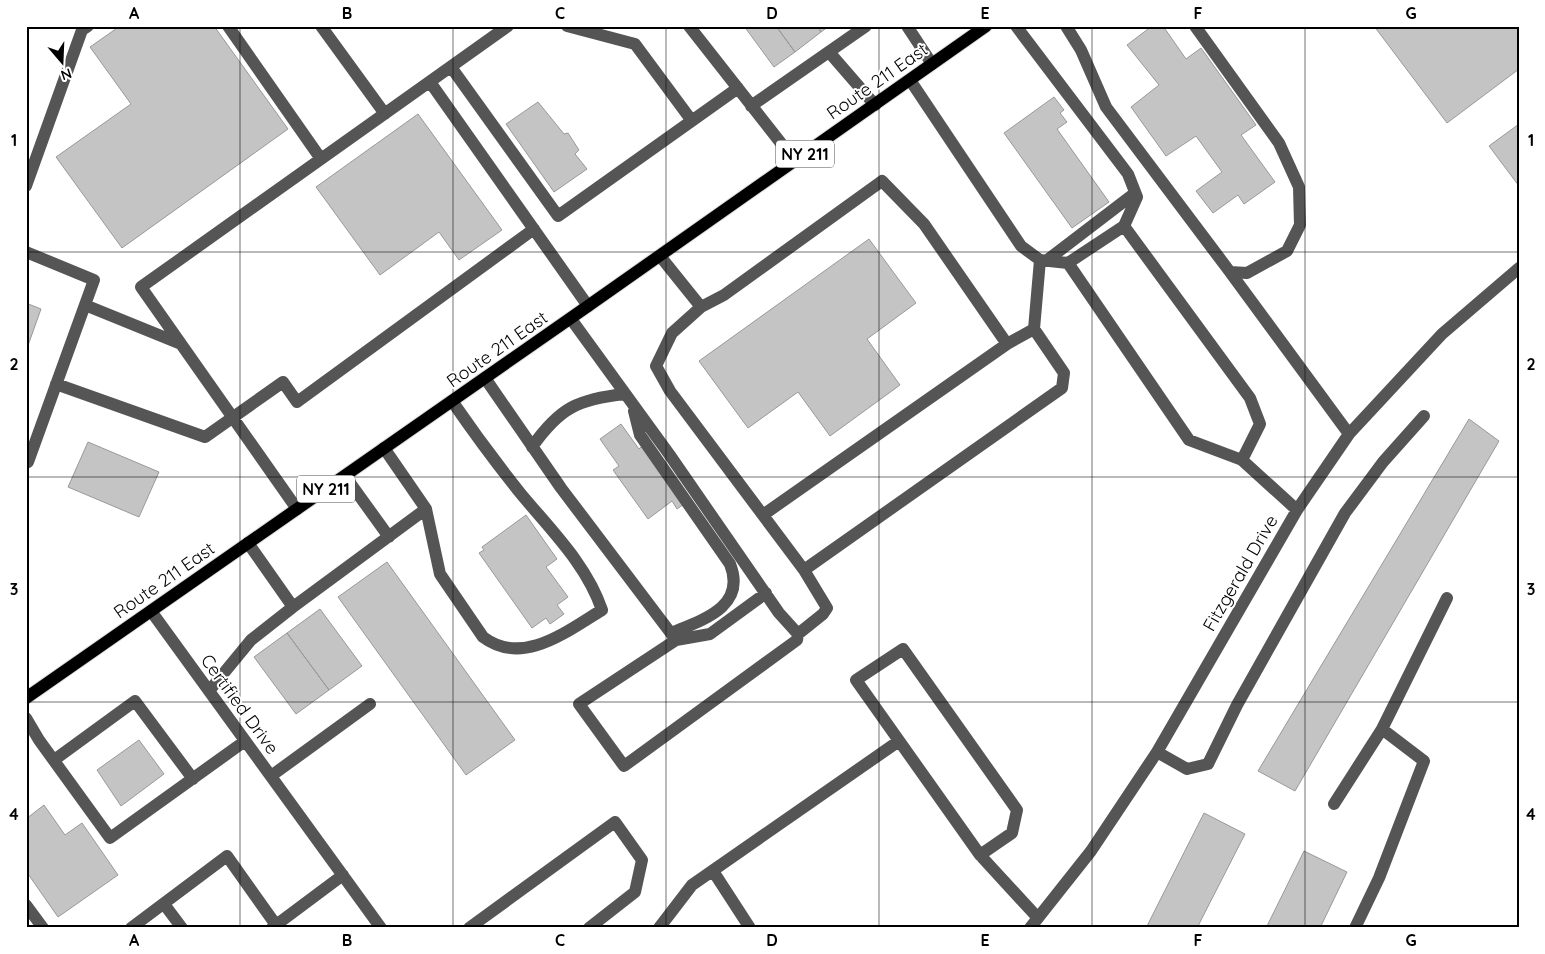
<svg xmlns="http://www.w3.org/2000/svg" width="1545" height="954" font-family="Quicksand,sans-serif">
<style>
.building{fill:#c4c4c4;stroke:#999}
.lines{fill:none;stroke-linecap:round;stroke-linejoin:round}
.major-casing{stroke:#dbdbdb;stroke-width:14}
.minor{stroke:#555;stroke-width:12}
.major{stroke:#000;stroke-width:12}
.grid{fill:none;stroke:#000;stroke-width:1;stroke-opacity:0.55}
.labels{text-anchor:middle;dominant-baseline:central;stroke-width:4;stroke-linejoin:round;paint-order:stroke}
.shield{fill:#fff;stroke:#4c4c4c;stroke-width:1}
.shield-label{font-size:16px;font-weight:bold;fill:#000}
.street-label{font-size:18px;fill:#000;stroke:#fff}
.neatline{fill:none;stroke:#000;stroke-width:2}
.grid-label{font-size:16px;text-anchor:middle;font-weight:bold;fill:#000}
</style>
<rect width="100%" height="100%" fill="#fff"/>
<path class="building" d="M 120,26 L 214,26 L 288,129 L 122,248 L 56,157 L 131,104 L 90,47 Z
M 744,26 L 776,26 L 795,52 L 774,67 Z
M 776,26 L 817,26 L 821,32 L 795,52 Z
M 817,26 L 829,26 L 821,32 Z
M 1152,26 L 1163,26 L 1186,59 L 1201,48 L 1256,125 L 1241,135 L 1275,182 L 1244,204 L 1238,195 L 1213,213 L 1196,191 L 1222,172 L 1196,136 L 1166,156 L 1131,107 L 1159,85 L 1127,45 Z
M 1374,26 L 1519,26 L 1519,69 L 1447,123 Z
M 1054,97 L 1064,110 L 1060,113 L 1067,122 L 1057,129 L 1109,202 L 1072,228 L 1004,133 Z
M 538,102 L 564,134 L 568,133 L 579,150 L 575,154 L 587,169 L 554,192 L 506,124 Z
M 418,114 L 502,230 L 459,260 L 439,232 L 380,275 L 316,187 Z
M 1519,124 L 1519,186 L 1489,146 Z
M 869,239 L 916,303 L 867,339 L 900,385 L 830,436 L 798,392 L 748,428 L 699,361 Z
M 26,303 L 41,309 L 26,351 Z
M 1469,419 L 1499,441 L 1295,791 L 1258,771 Z
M 621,424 L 639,449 L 642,446 L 684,504 L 677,509 L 672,501 L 648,519 L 613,470 L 619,466 L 600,439 Z
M 88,442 L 159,472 L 139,517 L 68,487 Z
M 526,515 L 557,559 L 546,567 L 568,597 L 557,605 L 564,614 L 550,624 L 546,618 L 532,628 L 479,553 L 484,550 L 482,547 Z
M 387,562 L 515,740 L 466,775 L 338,597 Z
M 320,609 L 362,666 L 329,690 L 287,633 Z
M 287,633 L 329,690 L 296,714 L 254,657 Z
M 139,740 L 164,774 L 121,806 L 97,770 Z
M 44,805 L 65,835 L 82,823 L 118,875 L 58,917 L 26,871 L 26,819 Z
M 1204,813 L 1245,834 L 1197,928 L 1146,928 Z
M 1304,851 L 1347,872 L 1320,928 L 1266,928 Z"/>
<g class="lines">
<g class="major-casing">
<path id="major" d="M 26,698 L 588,306 L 986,26"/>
</g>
<path class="minor" d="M 228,26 L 321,159
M 321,26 L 385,114
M 567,26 L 635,44 L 692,121
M 689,26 L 795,161
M 907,26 L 932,64
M 1066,26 L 1081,50 L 1106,107 L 1230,272 L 1247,273 L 1287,251 L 1300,225 L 1299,187 L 1279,143 L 1195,26
M 829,52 L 875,105
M 451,67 L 558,216 L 738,88
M 910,80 L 1021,246 L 1040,260 L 1068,263 L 1124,226 L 1137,197 L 1128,174 L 1016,26
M 430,82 L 588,306
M 751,106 L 866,26
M 26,186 L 82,30 L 88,26
M 1124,226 L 1250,398 L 1260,424 L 1242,460
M 26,252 L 94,280 L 28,462
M 660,256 L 701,307 L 724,295 L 882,181 L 924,224 L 1007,344
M 1046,261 L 1135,193
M 1068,263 L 1189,440 L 1242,460 L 1297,510
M 1230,272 L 1349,434
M 85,305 L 181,344
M 571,319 L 669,454 L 779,613 L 798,634
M 1034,329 L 1040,260
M 485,378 L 561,488 L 676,640 L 710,634 L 766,593
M 56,384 L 205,437 L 283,382 L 297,402 L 534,229
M 634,411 L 640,435 L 730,564 C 747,607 702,620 671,633
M 532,447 C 560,407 579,399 625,394
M 384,448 L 426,509 L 440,574 L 483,637 C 523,667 567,631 602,610 C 587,565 551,530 521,494 C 497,464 474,433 452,401
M 345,476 L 389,537
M 297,509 L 141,287 L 508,26
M 763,515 L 1007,344 L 1034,329 L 1064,373 L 1062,388 L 804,570
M 248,543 L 293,607 L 426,509
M 151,611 L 381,928
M 676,640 L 579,704 L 624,766 L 797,640 L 798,634 L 823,614 L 827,608 L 804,570 L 670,391 L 656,366 L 672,333 L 701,307
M 209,691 L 251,640 L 293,607
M 26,718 L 39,740 L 110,838 L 245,741
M 1157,752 L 1187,769 L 1208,764 L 1237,705 L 1345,513 L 1383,462 L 1424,416
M 54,760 L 135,701 L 193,779
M 271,776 L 370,704
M 1334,804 L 1382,729
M 980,855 L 1012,833 L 1017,810 L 903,649 L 856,680 L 980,855 L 1038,918
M 713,871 L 750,928
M 164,904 L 182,928
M 26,905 L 43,928
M 131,928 L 227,856 L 276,925
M 272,928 L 343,875
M 469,928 L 615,822 L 642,860 L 635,892 L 589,928
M 659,928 L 692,885 L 899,741
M 1030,928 L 1091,851 L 1157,752 L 1297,510 L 1349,434 L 1442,334 L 1519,268
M 1355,928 L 1379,878 L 1424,761 L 1382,729 L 1447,598"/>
<use href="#major" class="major"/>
</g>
<path class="grid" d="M 240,26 L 240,928M 453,26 L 453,928M 666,26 L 666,928M 879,26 L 879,928M 1092,26 L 1092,928M 1305,26 L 1305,928M 26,252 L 1519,252M 26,477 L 1519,477M 26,702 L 1519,702"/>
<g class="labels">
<g class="shield">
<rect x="776" y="140.5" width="58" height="27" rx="4"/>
<rect x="297" y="475.5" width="58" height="27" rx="4"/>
</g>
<g class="shield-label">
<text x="805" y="154">NY 211</text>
<text x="326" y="489">NY 211</text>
</g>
<g class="street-label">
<text transform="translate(877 81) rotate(-35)">Route 211 East</text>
<text transform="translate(497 349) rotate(-35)">Route 211 East</text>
<text transform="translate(1240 573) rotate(-60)">Fitzgerald Drive</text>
<text transform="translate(164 580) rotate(-35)">Route 211 East</text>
<text transform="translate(240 704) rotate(54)">Certified Drive</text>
</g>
</g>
<rect width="1545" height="954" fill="none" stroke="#ffffff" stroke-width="55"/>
<g transform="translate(62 62) rotate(161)" stroke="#ffffff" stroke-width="4" paint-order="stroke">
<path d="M0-4L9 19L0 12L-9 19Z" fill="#000000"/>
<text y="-8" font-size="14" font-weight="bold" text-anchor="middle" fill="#000000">N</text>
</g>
<rect x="28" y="28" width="1490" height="898" class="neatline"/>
<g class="grid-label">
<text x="134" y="19">A</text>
<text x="347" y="19">B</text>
<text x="560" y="19">C</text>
<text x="772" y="19">D</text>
<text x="985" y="19">E</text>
<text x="1198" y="19">F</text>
<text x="1411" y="19">G</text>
<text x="14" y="146">1</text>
<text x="1531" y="146">1</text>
<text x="14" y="370">2</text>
<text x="1531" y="370">2</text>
<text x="14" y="595">3</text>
<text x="1531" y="595">3</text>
<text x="14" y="820">4</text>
<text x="1531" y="820">4</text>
<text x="134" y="946">A</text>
<text x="347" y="946">B</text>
<text x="560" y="946">C</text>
<text x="772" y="946">D</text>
<text x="985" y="946">E</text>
<text x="1198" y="946">F</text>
<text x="1411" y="946">G</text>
</g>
</svg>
